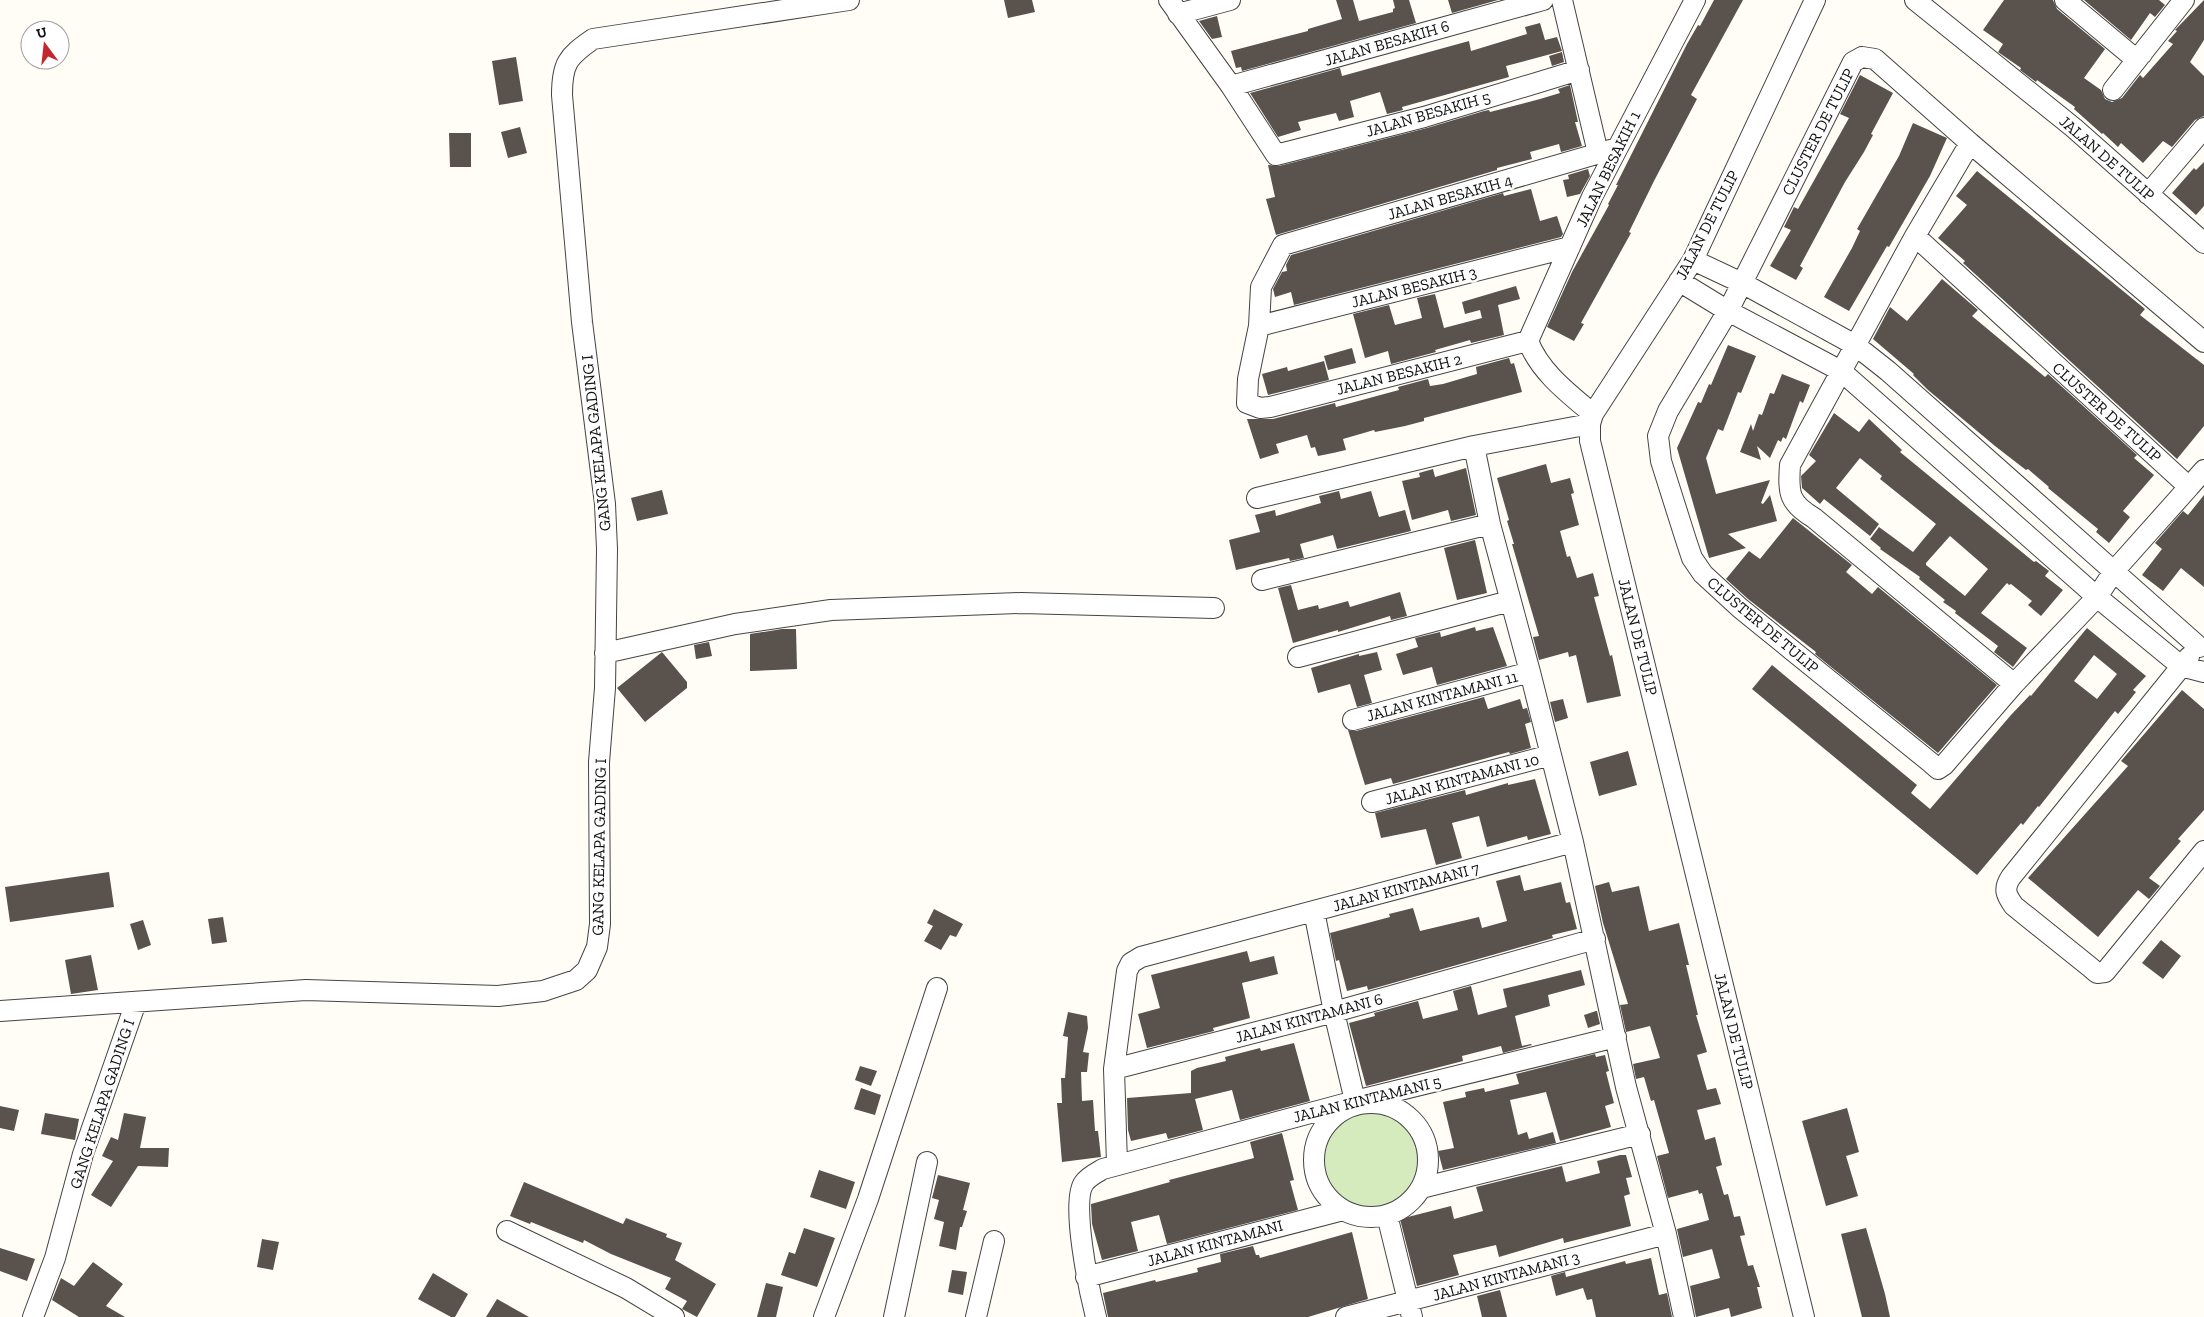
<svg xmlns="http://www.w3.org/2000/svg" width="2204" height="1317" font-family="'Zilla Slab',serif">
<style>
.green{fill:#d5ebbd}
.building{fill:#5a524d;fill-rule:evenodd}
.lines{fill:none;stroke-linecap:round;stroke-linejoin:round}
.street-casing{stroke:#444;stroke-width:22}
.street{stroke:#fff;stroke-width:20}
.labels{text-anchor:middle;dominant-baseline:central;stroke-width:5;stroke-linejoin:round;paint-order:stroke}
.street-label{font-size:16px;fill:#111;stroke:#fff}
</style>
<rect width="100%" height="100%" fill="#fffdf5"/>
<path class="green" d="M1320 1159a51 51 0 1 1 102 0a51 51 0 1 1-102 0Z"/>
<path class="building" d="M 1004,0 L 1032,0 L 1035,12 L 1008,18 Z
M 1336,0 L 1353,0 L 1359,21 L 1393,12 L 1393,9 L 1395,8 L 1393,0 L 1409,0 L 1416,23 L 1242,71 L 1241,67 L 1236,68 L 1231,51 L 1308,31 L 1308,29 L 1342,19 Z
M 1448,0 L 1498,0 L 1452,13 Z
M 1714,0 L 1743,0 L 1691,95 L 1697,99 L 1654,181 L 1629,232 L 1631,233 L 1581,323 L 1584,324 L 1574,341 L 1547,327 L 1572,272 L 1609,205 L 1608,204 L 1618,185 L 1616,185 L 1687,44 L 1698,25 L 1700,26 Z
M 2004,0 L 2053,0 L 2057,9 L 2105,49 L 2084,78 L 2101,90 L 2105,99 L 2112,102 L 2122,98 L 2140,75 L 2143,78 L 2173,44 L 2168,41 L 2177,31 L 2175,30 L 2204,0 L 2204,40 L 2190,62 L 2204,76 L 2204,116 L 2195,120 L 2172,147 L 2163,141 L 2143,163 L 2121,143 L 2118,147 L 2103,133 L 2102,134 L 2074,109 L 2075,107 L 2037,80 L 2036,82 L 2020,70 L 2021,68 L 1998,52 L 2003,44 L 1983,30 Z
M 2084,0 L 2159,0 L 2165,5 L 2155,17 L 2150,13 L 2131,40 Z
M 1217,16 L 1222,37 L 1212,39 L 1199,21 Z
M 1540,23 L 1545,40 L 1557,37 L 1562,51 L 1506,66 L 1509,77 L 1402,107 L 1403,110 L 1387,114 L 1380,92 L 1350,101 L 1354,117 L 1339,121 L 1336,113 L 1298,122 L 1301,130 L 1278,137 L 1250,93 L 1340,68 L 1342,76 L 1469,41 L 1471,51 L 1527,34 L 1525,27 Z
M 1562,52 L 1564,62 L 1552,66 L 1549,56 Z
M 516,57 L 523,101 L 499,105 L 492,61 Z
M 1860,75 L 1893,93 L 1871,134 L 1873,135 L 1864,152 L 1845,182 L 1800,266 L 1803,268 L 1796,280 L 1770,266 L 1791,230 L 1784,227 L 1794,207 L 1798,209 L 1849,118 L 1840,114 Z
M 1570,85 L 1578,122 L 1575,122 L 1582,146 L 1561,152 L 1559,144 L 1530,152 L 1532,159 L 1497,168 L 1497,170 L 1276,235 L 1266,199 L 1275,197 L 1268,165 L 1279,166 L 1427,128 L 1484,111 L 1489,110 L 1490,112 L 1540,99 L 1560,93 L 1558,89 Z
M 1913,123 L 1947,138 L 1930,176 L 1889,247 L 1887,246 L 1849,311 L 1824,297 L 1852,248 L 1860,231 L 1857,229 L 1899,156 Z
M 520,127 L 527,153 L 508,158 L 501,132 Z
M 449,133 L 471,133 L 471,167 L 450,167 Z
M 2204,162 L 2204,206 L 2196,215 L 2172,193 L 2194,168 L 2196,170 Z
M 1588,169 L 1590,176 L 1580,194 L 1567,197 L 1563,180 L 1569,179 L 1568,175 Z
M 1977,171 L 2145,309 L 2140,315 L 2204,365 L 2204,426 L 2177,459 L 1963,263 L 1965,261 L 1938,238 L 1967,205 L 1956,196 Z
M 1531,189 L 1540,221 L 1557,216 L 1563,234 L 1561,237 L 1294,305 L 1291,292 L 1275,297 L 1273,289 L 1282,272 L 1287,271 L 1286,265 L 1291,255 L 1503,193 L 1504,196 Z
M 1942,279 L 1978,310 L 1972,316 L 2045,377 L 2048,374 L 2137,455 L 2134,458 L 2154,475 L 2123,511 L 2130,517 L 2109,543 L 2096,532 L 2098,529 L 2048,488 L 2049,487 L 2028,469 L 2026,470 L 1995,446 L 1928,390 L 1913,375 L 1914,374 L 1873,339 L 1890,307 L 1907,321 Z
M 1516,286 L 1520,299 L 1498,305 L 1504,335 L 1471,343 L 1470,340 L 1435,350 L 1436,352 L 1391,364 L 1388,351 L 1365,358 L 1353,314 L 1389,305 L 1395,325 L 1422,318 L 1417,298 L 1435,294 L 1444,328 L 1482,318 L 1480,310 L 1465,314 L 1462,302 Z
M 1728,345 L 1756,356 L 1741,393 L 1738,392 L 1723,431 L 1718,429 L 1706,458 L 1716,494 L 1770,480 L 1761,503 L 1763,504 L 1770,495 L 1777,521 L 1728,534 L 1746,548 L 1709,558 L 1677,448 L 1698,402 L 1701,403 L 1709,384 L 1711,385 Z
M 1352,348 L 1356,363 L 1328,370 L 1324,356 Z
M 1509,358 L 1511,364 L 1514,363 L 1522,392 L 1424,418 L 1424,421 L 1405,426 L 1375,432 L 1374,430 L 1343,439 L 1346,450 L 1333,453 L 1318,456 L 1315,447 L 1311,448 L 1307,435 L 1276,444 L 1279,453 L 1260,459 L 1247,419 L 1273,419 L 1335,403 L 1336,407 L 1399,390 L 1398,387 L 1428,379 L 1430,386 L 1443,384 L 1477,374 L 1476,367 Z
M 1324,361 L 1329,380 L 1268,395 L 1262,374 L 1287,367 L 1288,371 Z
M 1782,374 L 1810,385 L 1803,403 L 1800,401 L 1786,439 L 1783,437 L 1781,442 L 1778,440 L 1770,458 L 1757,446 L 1761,460 L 1740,452 L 1751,424 L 1753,431 L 1759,414 L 1762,415 L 1770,393 L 1774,394 Z
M 1834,413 L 1859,432 L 1869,419 L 1902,450 L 1900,452 L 2034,562 L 2036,561 L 2049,571 L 2045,576 L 2063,590 L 2041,616 L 2028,605 L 2032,601 L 2011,584 L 2009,585 L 2007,583 L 1981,613 L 2027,648 L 2013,667 L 1994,652 L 1998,646 L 1955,613 L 1956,611 L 1943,602 L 1945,600 L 1919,579 L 1920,577 L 1880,549 L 1881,548 L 1870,539 L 1879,527 L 1913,552 L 1936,524 L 1880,479 L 1882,476 L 1860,458 L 1836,488 L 1879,524 L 1870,536 L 1824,499 L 1820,504 L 1802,488 L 1801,476 L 1816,461 L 1809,455 ZM 1950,536 L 1988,569 L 1965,596 L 1926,565 L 1926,563 Z
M 1546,464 L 1551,483 L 1570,478 L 1574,493 L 1571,494 L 1579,525 L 1560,531 L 1567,557 L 1570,556 L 1577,578 L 1593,573 L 1599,596 L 1594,597 L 1610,656 L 1612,655 L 1621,696 L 1587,703 L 1576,655 L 1569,657 L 1568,652 L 1539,660 L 1533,637 L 1539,636 L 1512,544 L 1514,544 L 1507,521 L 1509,520 L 1497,478 Z
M 1466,468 L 1476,515 L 1451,521 L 1448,510 L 1412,520 L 1402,481 L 1420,477 L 1419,473 L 1433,469 L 1435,477 Z
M 662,490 L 668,514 L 637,521 L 631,498 Z
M 1339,491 L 1341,499 L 1371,491 L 1379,517 L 1405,510 L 1411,531 L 1337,549 L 1333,535 L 1300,544 L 1304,558 L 1290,561 L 1289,558 L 1236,570 L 1229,540 L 1260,532 L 1255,515 L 1275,510 L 1276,516 L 1321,503 L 1319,496 Z
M 2204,495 L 2204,587 L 2181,568 L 2163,591 L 2142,575 L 2162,549 L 2155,543 L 2183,511 L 2188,515 Z
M 1793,518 L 1852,565 L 1846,572 L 1872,594 L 1878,587 L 1997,685 L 1938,753 L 1815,654 L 1816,652 L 1748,599 L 1726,579 L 1749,551 L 1760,559 Z
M 1475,540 L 1487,593 L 1457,600 L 1444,548 Z
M 1291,585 L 1298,610 L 1318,605 L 1319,609 L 1348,601 L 1350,607 L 1400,592 L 1407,616 L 1391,620 L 1390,616 L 1338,632 L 1338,630 L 1293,643 L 1278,588 Z
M 1475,627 L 1476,631 L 1493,627 L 1507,666 L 1437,685 L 1432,667 L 1403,675 L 1396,654 L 1418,647 L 1415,638 L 1440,632 L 1441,637 Z
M 2087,628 L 2146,676 L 2133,690 L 2136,692 L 2128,702 L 2118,714 L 2115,711 L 2039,807 L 2038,806 L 2023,825 L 2021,823 L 1977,875 L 1752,689 L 1772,665 L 1917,785 L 1911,793 L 1930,809 L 2011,715 L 2030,695 L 2031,696 ZM 2094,655 L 2117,674 L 2097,699 L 2074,681 Z
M 782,629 L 796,629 L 797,669 L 750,671 L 750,634 Z
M 709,642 L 712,656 L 696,659 L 694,645 Z
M 662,652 L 687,682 L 687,688 L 645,722 L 617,688 Z
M 1377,652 L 1382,670 L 1364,675 L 1372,703 L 1357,707 L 1350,684 L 1318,693 L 1311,668 L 1359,654 L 1359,656 Z
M 2182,690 L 2204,709 L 2204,810 L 2178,839 L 2181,841 L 2149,878 L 2160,886 L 2149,899 L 2138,890 L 2098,937 L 2028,878 L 2128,766 L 2121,761 Z
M 1484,697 L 1488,709 L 1520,699 L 1523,709 L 1527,708 L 1531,722 L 1525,724 L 1531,748 L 1510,754 L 1509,752 L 1393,784 L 1391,778 L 1365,785 L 1348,730 L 1356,731 Z
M 1563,699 L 1568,718 L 1555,722 L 1550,702 Z
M 1628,751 L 1637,785 L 1599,796 L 1590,762 Z
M 1535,779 L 1551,834 L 1528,840 L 1527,836 L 1487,847 L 1479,816 L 1452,823 L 1462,858 L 1436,865 L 1426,829 L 1381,838 L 1375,813 L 1465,790 L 1466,795 L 1508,783 L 1508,785 Z
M 109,872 L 114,907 L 10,922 L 5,887 Z
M 1520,875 L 1524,891 L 1561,882 L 1566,903 L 1570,902 L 1577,929 L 1552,935 L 1553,938 L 1368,990 L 1367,986 L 1347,991 L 1339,960 L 1336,961 L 1330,933 L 1390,917 L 1389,914 L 1413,908 L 1420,931 L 1479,917 L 1482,928 L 1507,921 L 1496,881 Z
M 1609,882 L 1612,892 L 1639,886 L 1649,931 L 1679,923 L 1689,965 L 1686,965 L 1698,1015 L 1696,1015 L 1707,1052 L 1697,1055 L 1707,1090 L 1716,1088 L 1721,1104 L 1697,1110 L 1705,1140 L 1715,1137 L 1722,1165 L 1716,1167 L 1724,1195 L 1728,1194 L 1734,1217 L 1740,1216 L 1745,1235 L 1740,1236 L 1748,1266 L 1753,1265 L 1760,1287 L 1757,1287 L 1762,1308 L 1731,1317 L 1729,1308 L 1696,1317 L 1690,1286 L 1720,1278 L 1712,1249 L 1683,1257 L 1677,1229 L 1709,1220 L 1702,1193 L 1699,1194 L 1698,1190 L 1668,1198 L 1657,1156 L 1669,1153 L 1654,1100 L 1651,1101 L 1644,1077 L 1636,1079 L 1633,1064 L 1660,1058 L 1650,1026 L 1626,1032 L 1620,1005 L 1628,1004 L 1603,923 L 1595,886 Z
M 934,909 L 963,924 L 956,937 L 950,935 L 941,950 L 924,941 L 933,926 L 927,923 Z
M 223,917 L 227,942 L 212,944 L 208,919 Z
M 143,920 L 151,945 L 138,950 L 130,924 Z
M 2161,940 L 2181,956 L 2163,979 L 2142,963 Z
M 1247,951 L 1250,962 L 1274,956 L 1278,974 L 1242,983 L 1250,1018 L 1213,1028 L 1214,1031 L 1147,1048 L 1138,1014 L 1160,1008 L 1151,975 Z
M 91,955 L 98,990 L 71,994 L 65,960 Z
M 1581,970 L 1585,985 L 1548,995 L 1550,1006 L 1515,1016 L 1522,1046 L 1531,1044 L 1532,1045 L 1503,1053 L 1501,1046 L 1462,1056 L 1463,1061 L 1366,1086 L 1349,1023 L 1375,1016 L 1374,1013 L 1418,1001 L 1423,1019 L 1458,1010 L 1453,991 L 1471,986 L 1478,1015 L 1507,1007 L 1503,989 Z
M 1596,1011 L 1597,1011 L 1600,1024 L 1588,1028 L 1584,1015 Z
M 1068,1012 L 1087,1016 L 1088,1028 L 1083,1052 L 1089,1053 L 1087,1072 L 1081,1072 L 1082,1101 L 1093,1100 L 1095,1131 L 1098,1131 L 1101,1157 L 1062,1162 L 1057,1103 L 1062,1103 L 1061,1078 L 1065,1078 L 1068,1037 L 1063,1036 Z
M 1294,1043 L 1310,1101 L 1240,1120 L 1232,1090 L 1195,1099 L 1203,1130 L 1168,1139 L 1166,1133 L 1131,1141 L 1128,1130 L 1127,1098 L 1191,1093 L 1191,1071 L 1197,1068 L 1226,1061 L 1225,1057 L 1260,1048 L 1261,1051 Z
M 1595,1054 L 1596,1057 L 1605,1055 L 1609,1071 L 1606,1072 L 1614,1103 L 1605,1106 L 1611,1127 L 1560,1141 L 1546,1092 L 1510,1100 L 1518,1135 L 1527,1132 L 1529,1139 L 1553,1132 L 1556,1143 L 1443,1170 L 1438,1151 L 1454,1148 L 1443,1102 L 1466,1097 L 1465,1092 L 1484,1088 L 1485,1092 L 1519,1084 L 1516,1074 Z
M 860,1066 L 877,1071 L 871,1086 L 855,1080 Z
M 861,1088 L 881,1095 L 875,1115 L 854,1109 Z
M 0,1106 L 19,1110 L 14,1131 L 0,1128 Z
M 1847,1108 L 1859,1152 L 1846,1156 L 1858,1196 L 1826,1206 L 1802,1121 Z
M 45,1113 L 79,1119 L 75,1140 L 41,1134 Z
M 124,1113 L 146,1117 L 140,1148 L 169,1148 L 168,1167 L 138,1166 L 111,1207 L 91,1195 L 113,1161 L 102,1156 L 111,1137 L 118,1140 Z
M 1282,1133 L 1294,1180 L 1290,1181 L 1298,1210 L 1167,1244 L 1159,1215 L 1131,1222 L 1138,1251 L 1102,1260 L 1092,1224 L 1091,1204 L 1170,1182 L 1169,1180 L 1254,1158 L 1250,1142 Z
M 1620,1155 L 1626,1155 L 1632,1177 L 1626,1178 L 1630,1194 L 1624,1196 L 1631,1226 L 1564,1243 L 1563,1238 L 1499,1257 L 1496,1245 L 1453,1255 L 1459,1275 L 1417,1286 L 1400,1219 L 1451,1206 L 1454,1219 L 1483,1211 L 1476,1187 L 1562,1166 L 1566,1182 L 1600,1173 L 1597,1161 Z
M 819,1170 L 855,1182 L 846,1209 L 810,1197 Z
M 938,1175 L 970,1183 L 963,1210 L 967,1211 L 962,1227 L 960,1227 L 956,1250 L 939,1246 L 944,1222 L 934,1219 L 939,1200 L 932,1198 Z
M 524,1182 L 623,1224 L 626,1218 L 667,1234 L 666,1237 L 682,1243 L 675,1260 L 716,1284 L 697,1317 L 682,1309 L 687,1301 L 665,1289 L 671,1278 L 611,1254 L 584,1240 L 583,1243 L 531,1222 L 530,1224 L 510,1216 Z
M 804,1228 L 835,1238 L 817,1287 L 781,1275 L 789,1252 L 795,1254 Z
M 1866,1228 L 1885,1294 L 1890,1317 L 1862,1317 L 1841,1234 Z
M 1352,1232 L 1368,1299 L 1308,1317 L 1108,1317 L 1103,1293 L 1155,1280 L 1156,1282 L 1198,1272 L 1197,1268 L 1221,1262 L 1220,1254 L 1253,1246 L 1256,1255 L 1259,1255 L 1260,1258 Z
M 262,1239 L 279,1242 L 273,1270 L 257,1267 Z
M 0,1248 L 35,1259 L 27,1281 L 0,1271 Z
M 1651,1258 L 1659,1295 L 1667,1293 L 1672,1317 L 1596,1317 L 1592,1299 L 1587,1300 L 1583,1288 L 1556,1296 L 1551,1276 L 1565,1272 L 1566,1277 L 1625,1261 L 1626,1264 Z
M 93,1262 L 123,1284 L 106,1306 L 125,1317 L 79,1317 L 52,1300 L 61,1278 L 74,1286 Z
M 952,1270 L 967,1272 L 963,1295 L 948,1292 Z
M 433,1273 L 468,1294 L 455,1317 L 451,1317 L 418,1299 Z
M 766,1283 L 783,1287 L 776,1317 L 757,1317 Z
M 1500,1290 L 1507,1317 L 1482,1317 L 1477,1296 Z
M 497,1299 L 529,1317 L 486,1317 Z"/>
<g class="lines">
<g class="street-casing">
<path id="street" d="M 1169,0 L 1231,86 L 1276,155 L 1424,117 L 1579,70
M 1562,0 L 1598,153
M 1915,0 L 2074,128 L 2204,243
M 2065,0 L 2132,56 L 2134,57 L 2142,54
M 1178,14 L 1230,0
M 1231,86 L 1543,0
M 2113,90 L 2184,0
M 1970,143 L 1875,59 L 1862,57 L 1853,62 L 1728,311 L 1668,411 L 1658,436 L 1661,461 L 1686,540 L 1692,558 L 1703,574 L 1740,608 L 1930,762 L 1938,769 L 1944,765 L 2014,684 L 2097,597 L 2114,571 L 2189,487 L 1915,236 L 1790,465 C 1788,494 1789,503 1814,518 L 2014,684
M 2148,194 L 2204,128
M 1915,236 L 1970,143 L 2204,342
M 1693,260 L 1742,283 L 1855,345 L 1888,371 L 2199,647
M 1679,281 L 1728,311 L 1841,371 L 2097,597 L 2181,666 L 2204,672
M 1259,326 L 1570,247
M 1528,341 L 1270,407 L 1260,408 L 1247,403 L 1248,379 L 1259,326 L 1261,287 L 1283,245 L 1617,148
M 1528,341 L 1592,197 L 1695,0
M 1528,341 C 1540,372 1568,393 1593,414
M 1474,446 L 1490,524 L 1530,672 L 1573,842 L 1626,1087 L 1666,1234 L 1684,1317
M 2189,487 L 2204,470
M 1257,498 L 1474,446 L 1590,424
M 1262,580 L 1490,524
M 605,653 L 735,624 L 831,610 L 1021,603 L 1214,608
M 1298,657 L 1510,601
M 2189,657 L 2011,877 C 2003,889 2006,895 2014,906 L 2090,967 L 2097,973 L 2105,972 L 2204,851
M 1353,720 L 1530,672
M 1372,802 L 1551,755
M 1314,911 L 1334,1012 L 1356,1105
M 0,1011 L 306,990 L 498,996 L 543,991 L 576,980 L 587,970 L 597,947 L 600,924 L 599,762 L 605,688 L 607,549 L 605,504 L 582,322 L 562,95 C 562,64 567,57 593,39 L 849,0
M 1114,1069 L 1334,1012 L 1595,939
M1314 1160a57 57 0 1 1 114 0a57 57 0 1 1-114 0Z
M 1117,1164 L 1114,1069 L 1127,971 L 1131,963 L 1141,957 L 1573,842
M 1421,1188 L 1640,1134
M 1387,1215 L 1412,1317
M 507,1231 L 626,1288 L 674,1317
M 1086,1277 L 1343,1210
M 33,1317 L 55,1258 L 83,1154 L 136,1002
M 824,1317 L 868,1199 L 937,988
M 894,1317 L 927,1162
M 976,1317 L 994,1241
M 1096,1317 C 1090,1294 1070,1201 1084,1183 C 1088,1177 1096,1173 1103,1169 L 1355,1101 L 1616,1037
M 1346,1317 L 1666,1234
M 1804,1317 L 1590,441 L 1590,424 L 1593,414 L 1693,260 L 1815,0"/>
</g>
<use href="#street" class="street"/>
</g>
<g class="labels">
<g class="street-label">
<text transform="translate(1387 43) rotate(-16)">JALAN BESAKIH 6</text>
<text transform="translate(1428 114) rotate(-16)">JALAN BESAKIH 5</text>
<text transform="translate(1818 132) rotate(-63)">CLUSTER DE TULIP</text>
<text transform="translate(2107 158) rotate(41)">JALAN DE TULIP</text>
<text transform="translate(1608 169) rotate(-64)">JALAN BESAKIH 1</text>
<text transform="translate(1450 197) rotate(-16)">JALAN BESAKIH 4</text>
<text transform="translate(1707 225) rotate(-63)">JALAN DE TULIP</text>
<text transform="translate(1414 287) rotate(-14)">JALAN BESAKIH 3</text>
<text transform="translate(1399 374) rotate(-14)">JALAN BESAKIH 2</text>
<text transform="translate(2107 412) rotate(42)">CLUSTER DE TULIP</text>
<text transform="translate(596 443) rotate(-96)">GANG KELAPA GADING I</text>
<text transform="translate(1763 625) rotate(40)">CLUSTER DE TULIP</text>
<text transform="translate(1638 637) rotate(76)">JALAN DE TULIP</text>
<text transform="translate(1442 696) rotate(-15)">JALAN KINTAMANI 11</text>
<text transform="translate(1462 779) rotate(-15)">JALAN KINTAMANI 10</text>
<text transform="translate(599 847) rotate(-89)">GANG KELAPA GADING I</text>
<text transform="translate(1406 887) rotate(-15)">JALAN KINTAMANI 7</text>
<text transform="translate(1309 1018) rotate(-15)">JALAN KINTAMANI 6</text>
<text transform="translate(1734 1031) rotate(76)">JALAN DE TULIP</text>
<text transform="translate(1367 1099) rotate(-14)">JALAN KINTAMANI 5</text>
<text transform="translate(102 1104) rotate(-72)">GANG KELAPA GADING I</text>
<text transform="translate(1215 1243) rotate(-15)">JALAN KINTAMANI</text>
<text transform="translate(1506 1276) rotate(-15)">JALAN KINTAMANI 3</text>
</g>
</g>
<g transform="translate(45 45) rotate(345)"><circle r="24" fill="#ffffff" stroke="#a0a0a0"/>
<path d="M0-4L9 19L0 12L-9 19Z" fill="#c4262e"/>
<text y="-8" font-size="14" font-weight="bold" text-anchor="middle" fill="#111111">U</text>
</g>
</svg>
